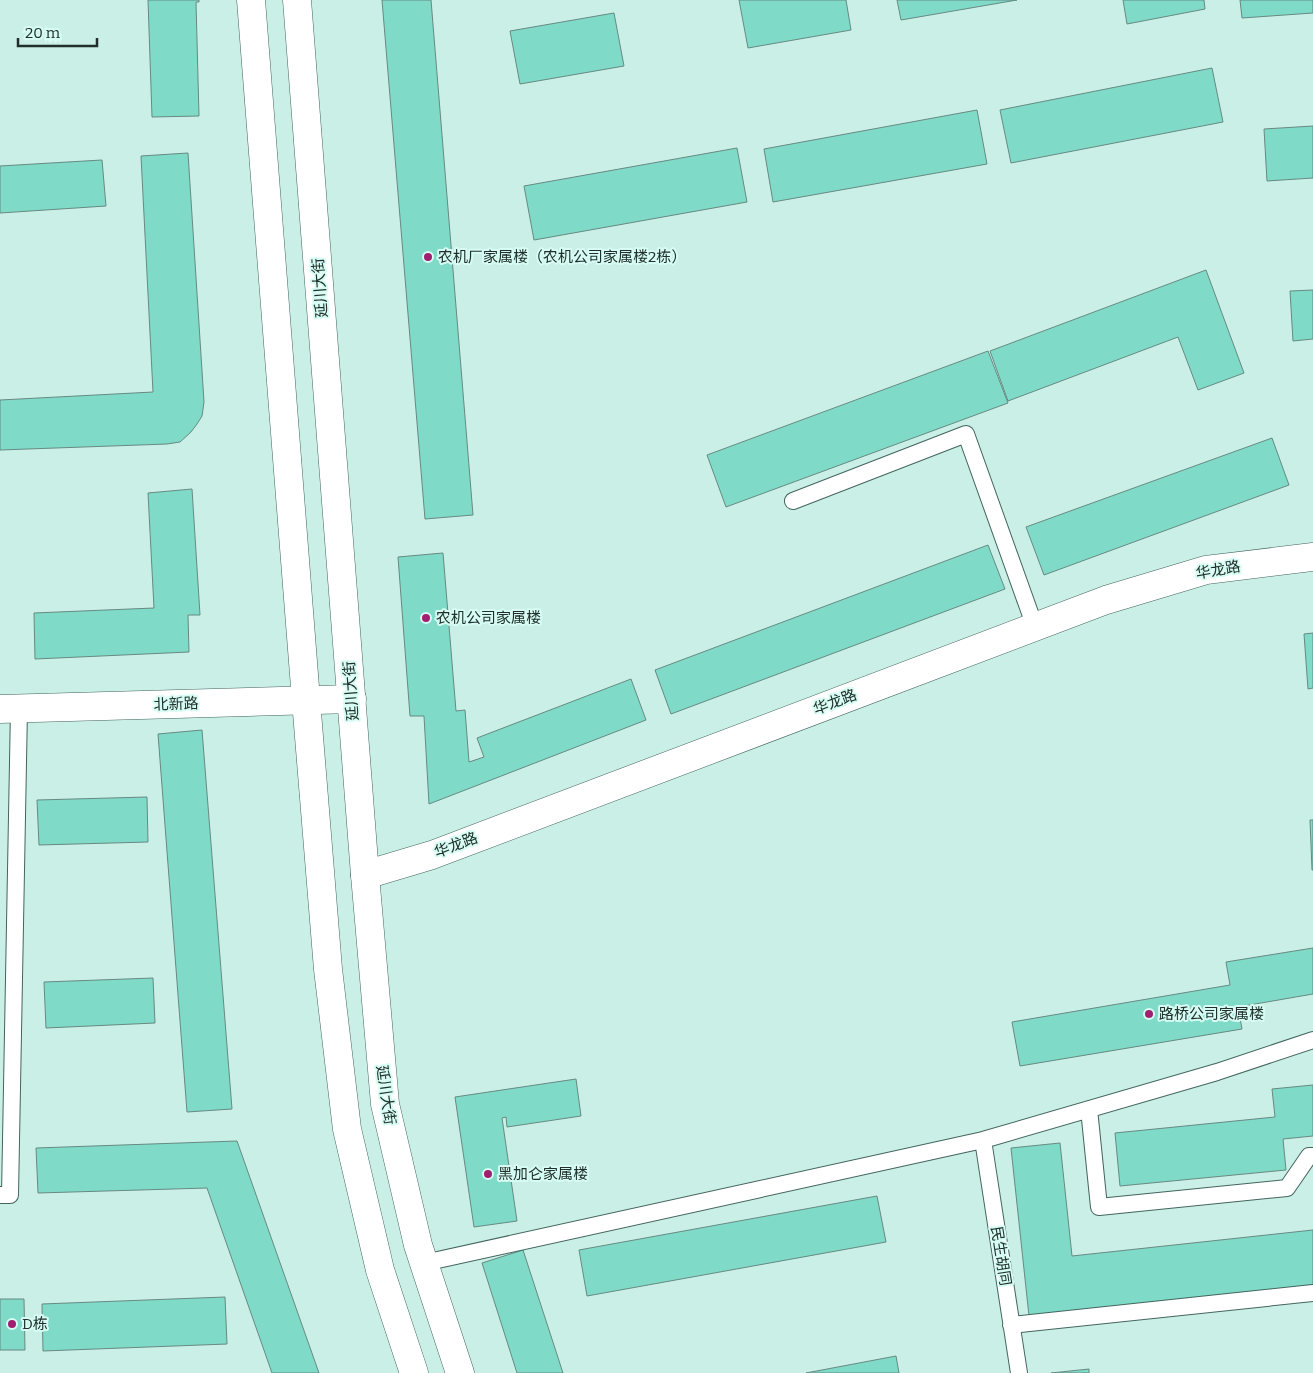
<svg xmlns="http://www.w3.org/2000/svg" width="1313" height="1373" font-family="Bitter,'Noto Sans SC',serif">
<style>
.building{fill:#7fdac8;stroke:#678a82}
.lines{fill:none;stroke-linecap:round;stroke-linejoin:round}
.service-casing{stroke:#43655e;stroke-width:18}
.minor-casing{stroke:#43655e;stroke-width:29}
.tertiary-casing{stroke:#43655e;stroke-width:29}
.primary-casing{stroke:#43655e;stroke-width:29}
.service{stroke:#fff;stroke-width:16}
.minor{stroke:#fff;stroke-width:28}
.tertiary{stroke:#fff;stroke-width:28}
.primary{stroke:#fff;stroke-width:28}
.poi-dot{fill:#a01f70;stroke:#d6fcf3;stroke-width:2}
.labels{text-anchor:middle;dominant-baseline:central;stroke-width:4;stroke-linejoin:round;paint-order:stroke}
.poi-label{font-size:15px;fill:#202f2b;stroke:#d6fcf3;text-anchor:start}
.street-label{font-size:15px;fill:#202f2b;stroke:#d6fcf3}
</style>
<rect width="100%" height="100%" fill="#c9efe6"/>
<path class="building" d="M 148,0 L 199,0 L 199,2 L 196,2 L 199,116 L 152,117 Z
M 382,0 L 431,0 L 473,515 L 425,519 Z
M 739,0 L 846,0 L 851,30 L 748,48 Z
M 897,0 L 1017,0 L 901,20 Z
M 1123,0 L 1204,0 L 1205,9 L 1127,24 Z
M 1240,0 L 1313,0 L 1313,13 L 1242,18 Z
M 614,13 L 624,66 L 520,84 L 510,31 Z
M 1212,68 L 1223,122 L 1011,163 L 1000,110 Z
M 977,110 L 987,164 L 773,202 L 764,149 Z
M 1313,126 L 1313,178 L 1267,181 L 1264,129 Z
M 737,148 L 747,202 L 534,240 L 524,186 Z
M 188,153 L 204,402 L 202,416 L 197,424 L 191,432 L 180,442 L 167,444 L 0,450 L 0,400 L 153,392 L 141,156 Z
M 102,160 L 106,206 L 0,213 L 0,166 Z
M 1206,270 L 1244,373 L 1198,390 L 1178,337 L 1008,401 L 990,351 Z
M 1313,290 L 1313,339 L 1293,341 L 1290,291 Z
M 988,351 L 1008,403 L 726,507 L 707,455 Z
M 1272,438 L 1289,485 L 1044,575 L 1026,527 Z
M 192,489 L 200,615 L 188,615 L 189,652 L 35,659 L 34,613 L 154,608 L 148,493 Z
M 988,545 L 1005,589 L 671,714 L 655,670 Z
M 443,553 L 456,711 L 465,710 L 469,762 L 484,757 L 477,738 L 631,679 L 646,720 L 429,804 L 424,716 L 410,716 L 398,557 Z
M 1313,633 L 1313,688 L 1308,689 L 1304,634 Z
M 202,730 L 232,1109 L 187,1112 L 158,734 Z
M 147,797 L 148,842 L 39,845 L 37,800 Z
M 1310,820 L 1313,820 L 1313,870 L 1312,870 Z
M 1313,948 L 1313,994 L 1238,1007 L 1242,1029 L 1020,1066 L 1012,1022 L 1230,985 L 1226,962 Z
M 153,978 L 155,1023 L 46,1028 L 44,982 Z
M 576,1079 L 581,1116 L 507,1127 L 506,1117 L 502,1118 L 517,1221 L 474,1227 L 455,1097 Z
M 1313,1085 L 1313,1136 L 1283,1139 L 1286,1170 L 1120,1186 L 1115,1133 L 1275,1117 L 1272,1089 Z
M 237,1141 L 319,1373 L 272,1373 L 207,1188 L 38,1193 L 36,1148 Z
M 1060,1143 L 1072,1256 L 1313,1230 L 1313,1286 L 1029,1316 L 1011,1148 Z
M 877,1196 L 886,1242 L 587,1296 L 579,1250 Z
M 523,1250 L 563,1373 L 517,1373 L 482,1263 Z
M 225,1297 L 227,1344 L 43,1351 L 42,1304 Z
M 0,1299 L 24,1299 L 25,1350 L 0,1350 Z
M 896,1356 L 899,1373 L 806,1373 Z
M 1089,1369 L 1089,1373 L 1051,1373 Z"/>
<g class="lines">
<g class="service-casing">
<path id="service" d="M 793,501 L 966,434 L 1035,627
M 1089,1109 L 1099,1207 L 1287,1188 L 1309,1156 L 1313,1156
M 983,1140 L 1019,1373
M 0,1195 L 10,1195 L 19,708
M 424,1263 L 983,1140 L 1217,1072 L 1313,1040
M 1011,1325 L 1313,1293"/>
</g>
<g class="minor-casing">
<path id="minor" d="M 365,875 L 432,855 L 1106,600 L 1206,570 L 1313,557"/>
</g>
<g class="tertiary-casing">
<path id="tertiary" d="M 0,709 L 352,699"/>
</g>
<g class="primary-casing">
<path id="primary" d="M 251,0 L 306,700 L 328,969 L 347,1129 L 380,1270 L 414,1373
M 297,0 L 365,875 L 385,1104 L 418,1245 L 460,1373"/>
</g>
<use href="#service" class="service"/>
<use href="#minor" class="minor"/>
<use href="#tertiary" class="tertiary"/>
<use href="#primary" class="primary"/>
</g>
<g class="poi-dot">
<circle cx="428" cy="257" r="5"/>
<circle cx="426" cy="618" r="5"/>
<circle cx="1149" cy="1014" r="5"/>
<circle cx="488" cy="1174" r="5"/>
<circle cx="12" cy="1324" r="5"/>
</g>
<g class="labels">
<g class="poi-label">
<text x="438" y="257">农机厂家属楼（农机公司家属楼2栋）</text>
<text x="436" y="618">农机公司家属楼</text>
<text x="1159" y="1014">路桥公司家属楼</text>
<text x="498" y="1174">黑加仑家属楼</text>
<text x="22" y="1324">D栋</text>
</g>
<g class="street-label">
<text transform="translate(320 288) rotate(-94)">延川大街</text>
<text transform="translate(1218 570) rotate(-10)">华龙路</text>
<text transform="translate(351 691) rotate(-94)">延川大街</text>
<text transform="translate(835 702) rotate(-21)">华龙路</text>
<text transform="translate(176 704) rotate(-2)">北新路</text>
<text transform="translate(456 845) rotate(-21)">华龙路</text>
<text transform="translate(386 1095) rotate(82)">延川大街</text>
<text transform="translate(1001 1256) rotate(81)">民生胡同</text>
</g>
</g>
<path d="M18 38v8h79v-8" fill="none" stroke="#202f2b" stroke-width="2.5"/>
<text x="25" y="38" font-size="15" fill="#202f2b" stroke="#d6fcf3" stroke-width="4" paint-order="stroke">20 m</text>
</svg>
